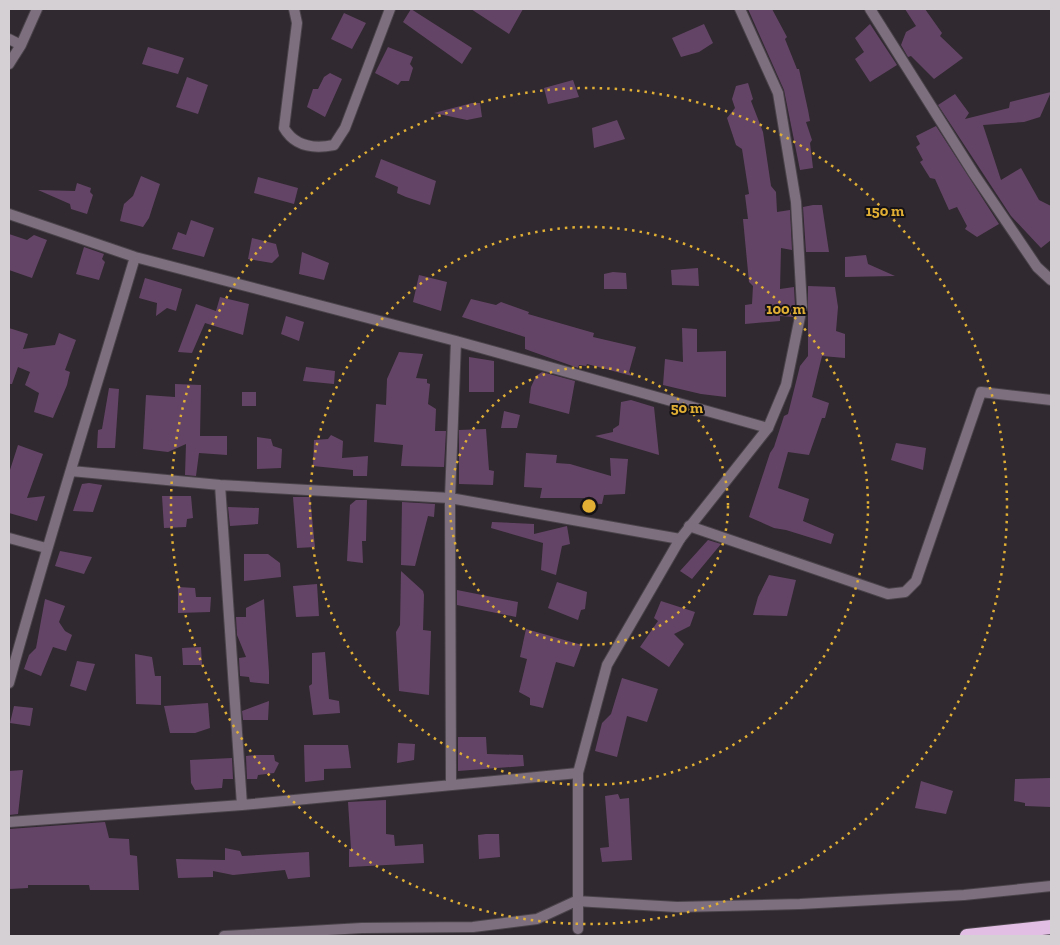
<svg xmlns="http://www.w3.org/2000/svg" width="1060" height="945" font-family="'Zilla Slab',serif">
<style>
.building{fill:#644466}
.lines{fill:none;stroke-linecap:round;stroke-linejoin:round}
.minor-casing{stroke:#4a444a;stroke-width:12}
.tertiary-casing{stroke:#4a444a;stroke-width:12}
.trunk-casing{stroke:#4a444a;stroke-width:16}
.minor{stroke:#7e6f7f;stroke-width:10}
.tertiary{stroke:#7e6f7f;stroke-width:10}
.trunk{stroke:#e2bee4;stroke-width:14}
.ring{fill:none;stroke:#e1af34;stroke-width:2.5;stroke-dasharray:2.5 5}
.centre{fill:#e1af34;stroke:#161316;stroke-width:2.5}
.ring-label{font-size:15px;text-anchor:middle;font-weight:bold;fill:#e1af34;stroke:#161316;stroke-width:4;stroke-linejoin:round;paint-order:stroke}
</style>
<rect width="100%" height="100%" fill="#302930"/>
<path class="building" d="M 411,9 L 472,48 L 462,64 L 403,22 Z
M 471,9 L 523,9 L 509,34 Z
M 748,9 L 772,9 L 787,37 L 785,39 L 797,69 L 799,69 L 808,110 L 810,121 L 806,122 L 812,140 L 810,143 L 813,168 L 800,170 L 784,90 Z
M 905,9 L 925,9 L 942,33 L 940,36 L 963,58 L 934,79 L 911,56 L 908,57 L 901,45 L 906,32 L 916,26 Z
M 344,13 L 366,23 L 352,49 L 331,39 Z
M 704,24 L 713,43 L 699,52 L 681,57 L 672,38 Z
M 870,24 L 897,65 L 870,82 L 855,59 L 864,52 L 855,38 Z
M 148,47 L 184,58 L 178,74 L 142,64 Z
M 388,47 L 413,57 L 410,64 L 413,68 L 409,81 L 401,81 L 398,85 L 375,73 Z
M 330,73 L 342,79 L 325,117 L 307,107 L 313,89 L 318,89 L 324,77 Z
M 187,77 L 208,85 L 198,114 L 176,107 Z
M 573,80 L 579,97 L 548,104 L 544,88 Z
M 748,83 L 753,99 L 751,101 L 763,132 L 771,186 L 776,192 L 777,212 L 790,210 L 792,250 L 781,248 L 780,289 L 794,287 L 795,306 L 793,317 L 780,316 L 780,321 L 745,324 L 745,305 L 752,304 L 753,286 L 749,282 L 743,219 L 748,219 L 745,195 L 749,194 L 742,149 L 736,145 L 727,118 L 735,108 L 732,99 L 736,86 Z
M 1051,92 L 1040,117 L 1024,122 L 983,125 L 1001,180 L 1021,168 L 1039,200 L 1051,206 L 1051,240 L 1041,248 L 1011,216 L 938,105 L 955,94 L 969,113 L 965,119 L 1009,108 L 1010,102 Z
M 472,103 L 480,103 L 482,117 L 467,120 L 434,113 Z
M 617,120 L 625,139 L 594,148 L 592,128 Z
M 936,126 L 999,224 L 977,237 L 965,229 L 967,226 L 957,207 L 949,210 L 935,179 L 930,178 L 920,162 L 923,160 L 916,147 L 920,144 L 916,136 Z
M 381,159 L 436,181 L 430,205 L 406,197 L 397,193 L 398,187 L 375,177 Z
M 141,176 L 160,184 L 149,218 L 143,227 L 120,221 L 124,204 L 133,196 Z
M 258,177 L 298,188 L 294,204 L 254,193 Z
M 77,183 L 91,188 L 90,192 L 93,195 L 87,214 L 71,209 L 70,204 L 38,190 L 75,191 Z
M 813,205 L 822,205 L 829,252 L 806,252 L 803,207 Z
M 191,220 L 214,228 L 204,257 L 172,249 L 178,232 L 186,235 Z
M 9,234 L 27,240 L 34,235 L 47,240 L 32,278 L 9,270 Z
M 252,238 L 276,244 L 279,256 L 272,263 L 248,259 Z
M 84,247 L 104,254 L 102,259 L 105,262 L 99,280 L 76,274 Z
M 302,252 L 329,263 L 324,280 L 299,274 Z
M 866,255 L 868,264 L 895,276 L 845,277 L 845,257 Z
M 698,268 L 699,286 L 672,285 L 671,270 Z
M 613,272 L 626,273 L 627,289 L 604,289 L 604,274 Z
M 419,275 L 447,282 L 441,311 L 413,302 Z
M 145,278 L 182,289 L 176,311 L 167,308 L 156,316 L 157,303 L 139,298 Z
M 808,286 L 835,287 L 838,307 L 836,331 L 845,334 L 845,358 L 822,356 L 812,397 L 829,403 L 825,418 L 822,418 L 809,455 L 788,452 L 778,488 L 809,499 L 803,521 L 834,534 L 831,544 L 786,530 L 774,528 L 749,517 L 770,453 L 774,447 L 784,416 L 788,414 L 800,366 L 808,356 Z
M 220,297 L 249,304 L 243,335 L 205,323 L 192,353 L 178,352 L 196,304 L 216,311 Z
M 471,299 L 496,305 L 501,302 L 529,312 L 528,314 L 594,333 L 593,337 L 636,347 L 629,372 L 632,376 L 587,364 L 586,366 L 579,365 L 578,368 L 525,349 L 525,337 L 462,317 Z
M 286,316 L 304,322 L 299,341 L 281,334 Z
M 9,328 L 28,334 L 23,349 L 55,345 L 59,333 L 76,340 L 65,370 L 70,372 L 67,385 L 53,418 L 34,412 L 39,393 L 25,385 L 30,372 L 18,367 L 12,384 L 9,384 Z
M 682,328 L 697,329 L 697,352 L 726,351 L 726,397 L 701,394 L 663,385 L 665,359 L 683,362 Z
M 399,352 L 423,354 L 416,378 L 427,379 L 427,383 L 430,384 L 428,404 L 436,409 L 435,431 L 446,431 L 444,467 L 401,466 L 403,445 L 374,442 L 376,404 L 386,405 L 387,379 Z
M 469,357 L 494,361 L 494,392 L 469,392 Z
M 306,367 L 335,371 L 334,384 L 303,381 Z
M 542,372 L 575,381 L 569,414 L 529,403 L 531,387 L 536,376 Z
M 175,384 L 201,385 L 200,436 L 227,436 L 227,455 L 199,453 L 196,476 L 185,475 L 186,444 L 168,452 L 143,449 L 146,395 L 175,397 Z
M 109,388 L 119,389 L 115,448 L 97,448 L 98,430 L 102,429 Z
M 242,392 L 256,392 L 256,406 L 242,406 Z
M 631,400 L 654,407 L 659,455 L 595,436 L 613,432 L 613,429 L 619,425 L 621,402 Z
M 504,411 L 520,415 L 517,428 L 501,428 Z
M 486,429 L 489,470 L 494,471 L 493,485 L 459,484 L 459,430 Z
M 331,435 L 343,441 L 342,458 L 368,456 L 367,476 L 353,476 L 353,470 L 313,466 L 314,440 L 328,439 Z
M 257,437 L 271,439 L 273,446 L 282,449 L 281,468 L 257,469 Z
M 896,443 L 926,448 L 923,470 L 891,460 Z
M 18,445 L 43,454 L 27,498 L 45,496 L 37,521 L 9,513 L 9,473 Z
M 526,453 L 557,455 L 556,463 L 570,464 L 611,476 L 610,458 L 628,459 L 625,494 L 604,495 L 602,504 L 586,503 L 584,498 L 540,498 L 542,488 L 524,487 Z
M 89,483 L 102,485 L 93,512 L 73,511 L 82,484 Z
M 162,496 L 191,496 L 193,518 L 187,519 L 186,527 L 164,528 Z
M 293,497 L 310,497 L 315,547 L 297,548 Z
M 356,500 L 367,500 L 366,541 L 362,541 L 363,563 L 347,561 L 350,505 Z
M 402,502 L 435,504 L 434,517 L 428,516 L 415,566 L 401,565 Z
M 228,507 L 259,508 L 258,524 L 230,526 Z
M 492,522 L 534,524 L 534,534 L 567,526 L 570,544 L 562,546 L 556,575 L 541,570 L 543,543 L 491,528 Z
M 708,540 L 721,544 L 692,579 L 680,571 Z
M 60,551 L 92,557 L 84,574 L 55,566 Z
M 244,554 L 268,554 L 280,563 L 281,577 L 244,581 Z
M 401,571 L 423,591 L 424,595 L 423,630 L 431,631 L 429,695 L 399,691 L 396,632 L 400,625 Z
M 769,575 L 796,580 L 787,616 L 753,615 L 758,597 Z
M 557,582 L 587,592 L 585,609 L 581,610 L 578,620 L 548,608 Z
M 317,584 L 319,616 L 296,617 L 293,586 Z
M 178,587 L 195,588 L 196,597 L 211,597 L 210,612 L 178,613 Z
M 457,590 L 518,602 L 516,617 L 457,605 Z
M 45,599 L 65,606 L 59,622 L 65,631 L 72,635 L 66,651 L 53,647 L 41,676 L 24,669 L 29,655 L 36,648 Z
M 264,599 L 269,672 L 269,684 L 250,682 L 249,677 L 240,676 L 239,658 L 246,657 L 237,635 L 236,617 L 246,617 L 246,608 Z
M 661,601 L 695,612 L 690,626 L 674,634 L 684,644 L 669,667 L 640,647 L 658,621 L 654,618 Z
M 526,629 L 582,645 L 574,667 L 556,662 L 543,708 L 530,705 L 530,698 L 519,692 L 527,659 L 520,657 Z
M 201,647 L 202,665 L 183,665 L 182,648 Z
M 325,652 L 329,699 L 339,701 L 340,713 L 313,715 L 309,686 L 312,684 L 312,653 Z
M 135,654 L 152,657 L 155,676 L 161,676 L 161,705 L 136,704 Z
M 77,661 L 95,664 L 86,691 L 70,686 Z
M 622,678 L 658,689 L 647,722 L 627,716 L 617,757 L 595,751 L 602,723 L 611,714 Z
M 269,701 L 268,720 L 243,720 L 242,711 Z
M 208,703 L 210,728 L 195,733 L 170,733 L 164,706 Z
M 14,706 L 33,708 L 30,726 L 10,723 Z
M 458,737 L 486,737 L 487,754 L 523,755 L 524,766 L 458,771 Z
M 398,743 L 415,744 L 414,760 L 397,763 Z
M 304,745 L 348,745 L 351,768 L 324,769 L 324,780 L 305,782 Z
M 255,755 L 274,755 L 275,761 L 279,763 L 274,773 L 258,775 L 257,779 L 247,779 L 246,756 Z
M 232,758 L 233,779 L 223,779 L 222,788 L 195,790 L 191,783 L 190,760 Z
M 23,770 L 18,814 L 9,815 L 9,771 Z
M 1051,778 L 1051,807 L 1025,806 L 1025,803 L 1014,801 L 1015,779 Z
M 921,781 L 953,791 L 946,814 L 915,808 Z
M 618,794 L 620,799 L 629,798 L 632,860 L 602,862 L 600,848 L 609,847 L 605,796 Z
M 386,800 L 386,834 L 394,835 L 395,846 L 423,844 L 424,863 L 349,867 L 349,849 L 351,849 L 348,802 Z
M 105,822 L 109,838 L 129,839 L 130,855 L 137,856 L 139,890 L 90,890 L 89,885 L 28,885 L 28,888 L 9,889 L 9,829 Z
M 486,834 L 499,834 L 500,857 L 479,859 L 478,835 Z
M 225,848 L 240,851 L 242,856 L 309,852 L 310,877 L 288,879 L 285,870 L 233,875 L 213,871 L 213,877 L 178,878 L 176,859 L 225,860 Z"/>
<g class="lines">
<g class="minor-casing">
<path id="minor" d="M 294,9 L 297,23 L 284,128 C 295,147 314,149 334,145 L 345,128 L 390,9
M 870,9 L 974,174 L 1037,267 L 1051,280
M 9,39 L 21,45
M 9,64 L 21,45 L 37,9
M 9,214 L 135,257 L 456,341 L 768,428
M 71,471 L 220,485 L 450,498 L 680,539
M 220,485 L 242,805
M 689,526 L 888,594 L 905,592 L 916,581 L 981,392 L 1051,400
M 9,538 L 46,548
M 9,683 C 48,540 93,399 135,257
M 451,785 L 450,498 L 456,341
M 9,822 L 242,805 L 578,773
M 224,936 L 362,928 L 473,927 L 537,919 L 576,901 L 677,907 L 800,904 L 964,895 L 1051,886"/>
</g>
<g class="tertiary-casing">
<path id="tertiary" d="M 578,929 L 578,773 L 607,665 L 680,539 L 768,428 L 786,385 L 802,307 L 796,202 L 778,93 L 740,9"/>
</g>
<g class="trunk-casing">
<path id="trunk" d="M 967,936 L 1051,927"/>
</g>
<use href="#minor" class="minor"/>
<use href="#tertiary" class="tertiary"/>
<use href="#trunk" class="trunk"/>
</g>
<g class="ring">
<circle cx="589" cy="506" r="139"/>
<circle cx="589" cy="506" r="279"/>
<circle cx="589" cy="506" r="418"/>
</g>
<circle cx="589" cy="506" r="8" class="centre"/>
<g class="ring-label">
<text x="885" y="216">150 m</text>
<text x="786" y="314">100 m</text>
<text x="687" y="413">50 m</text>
</g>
<rect width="1060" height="945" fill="none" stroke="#d4d0d4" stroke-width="20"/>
</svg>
